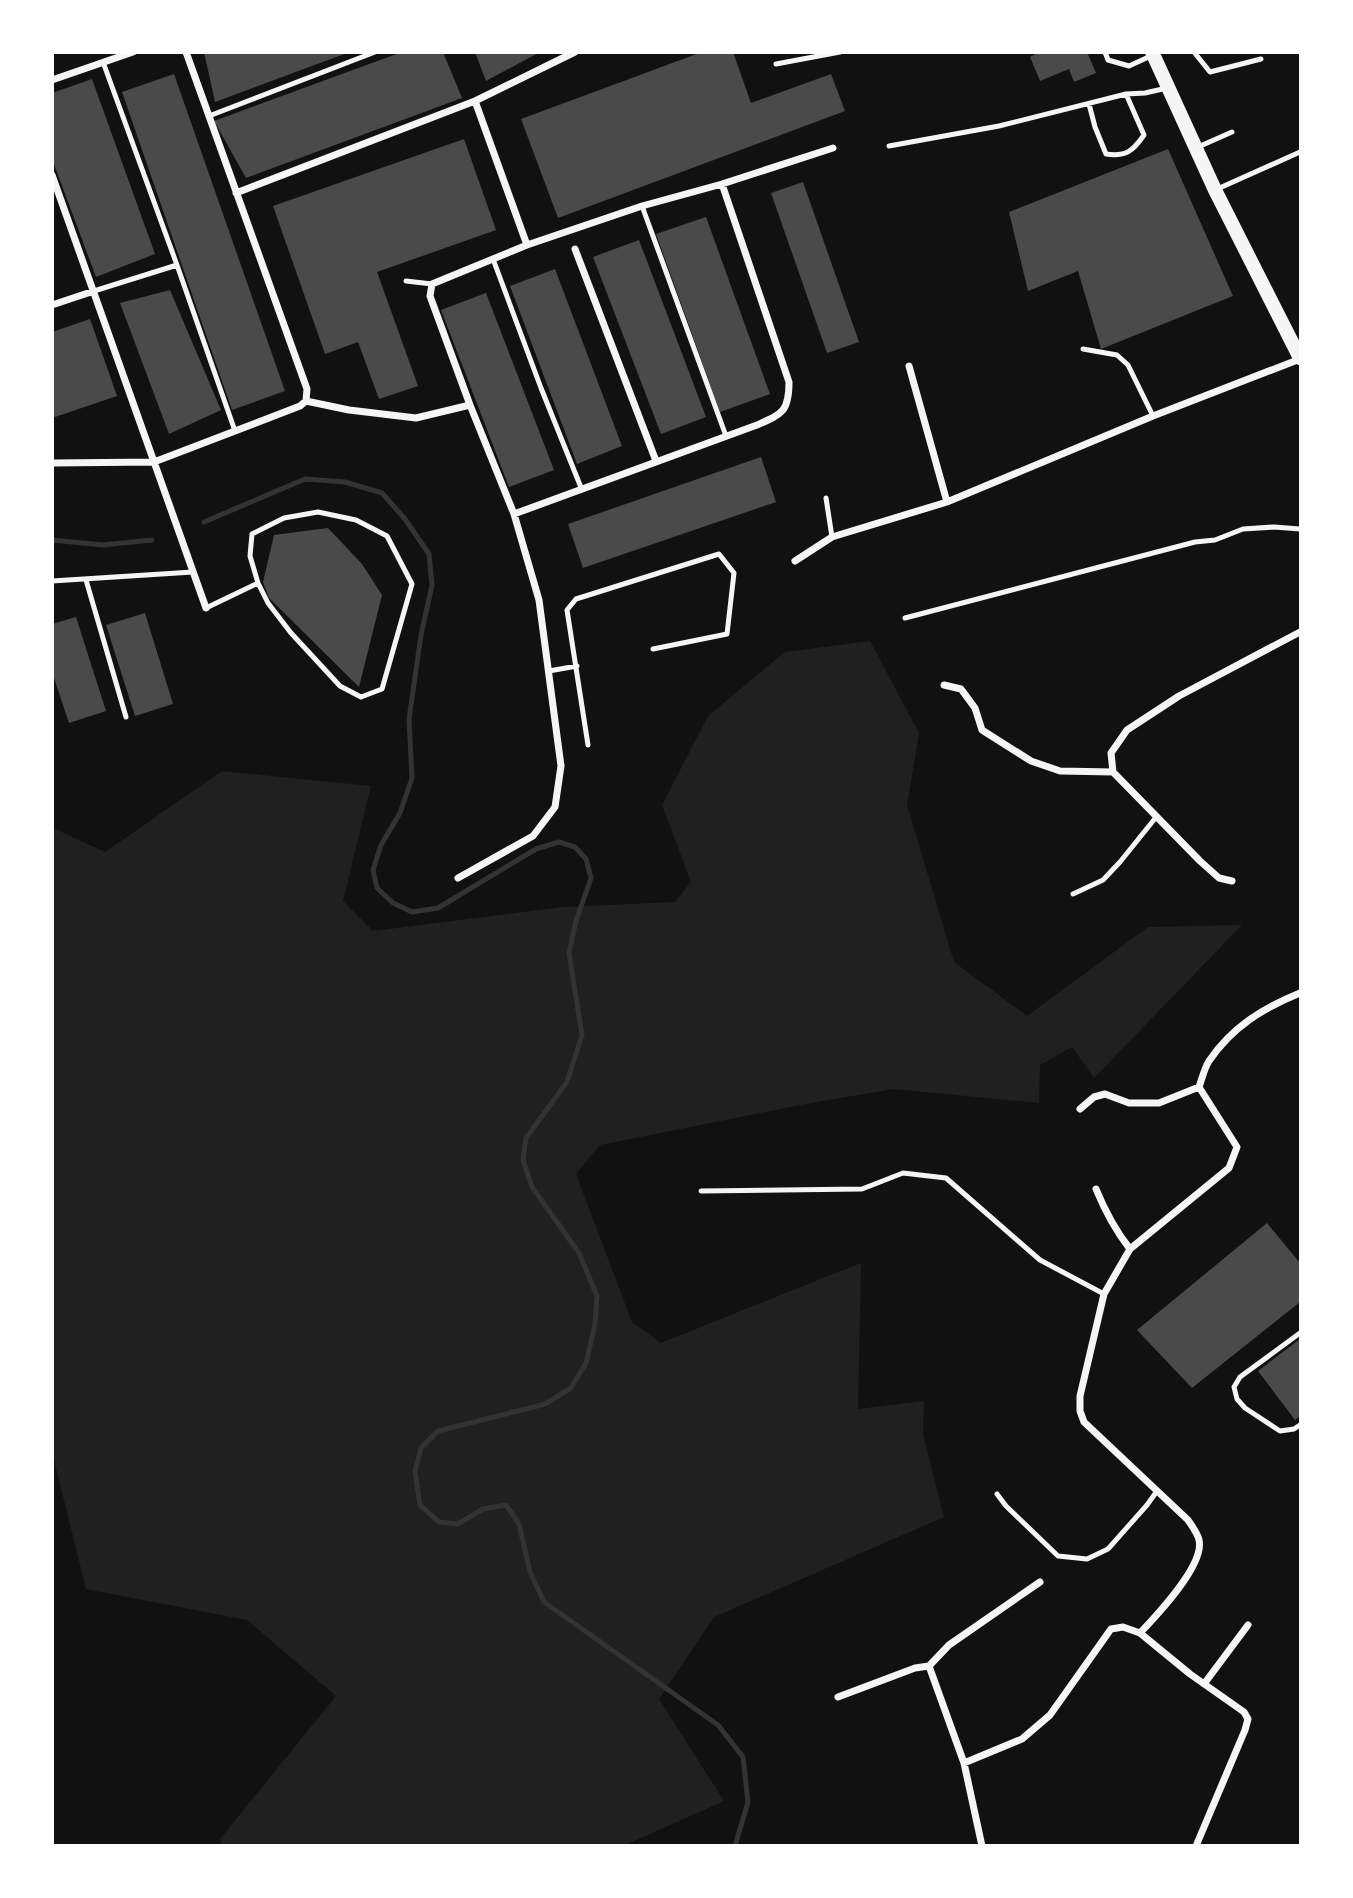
<svg xmlns="http://www.w3.org/2000/svg" width="1353" height="1898" font-family="Overpass,sans-serif">
<style>
.green{fill:#202020}
.lines{fill:none;stroke-linecap:round;stroke-linejoin:round}
.stream{stroke:#333;stroke-width:5}
.building{fill:#4a4a4a}
.service{stroke:#f5f5f5;stroke-width:5}
.minor{stroke:#f5f5f5;stroke-width:7}
.secondary{stroke:#f5f5f5;stroke-width:14}
</style>
<rect width="100%" height="100%" fill="#111"/>
<path class="green" d="M 870,641 L 919,733 L 907,805 L 954,962 L 1027,1016 L 1148,927 L 1242,925 L 1094,1078 L 1072,1047 L 1040,1065 L 1039,1103 L 893,1089 L 806,1104 L 600,1145 L 576,1174 L 632,1322 L 661,1343 L 861,1263 L 858,1409 L 924,1401 L 923,1434 L 944,1517 L 714,1617 L 659,1699 L 724,1801 L 625,1845 L 222,1845 L 220,1839 L 336,1696 L 247,1620 L 86,1589 L 53,1456 L 53,828 L 105,852 L 222,771 L 371,786 L 343,901 L 373,931 L 563,907 L 675,902 L 691,882 L 662,805 L 708,716 L 785,652 Z"/>
<g class="lines">
<path class="stream" d="M 204,522 L 305,479 L 345,482 L 382,493 L 405,519 L 429,554 L 432,585 L 421,635 L 409,719 L 412,778 L 400,813 L 381,845 L 373,870 L 377,888 L 393,903 L 412,912 L 438,908 L 536,849 L 559,842 L 575,847 L 586,859 L 591,878 L 576,921 L 569,953 L 582,1035 L 567,1082 L 526,1138 L 523,1160 L 532,1187 L 579,1253 L 597,1296 L 595,1324 L 586,1363 L 571,1388 L 545,1404 L 438,1431 L 421,1448 L 415,1471 L 420,1505 L 439,1522 L 458,1524 L 483,1509 L 506,1505 L 519,1524 L 530,1572 L 544,1602 L 718,1725 L 743,1757 L 748,1802 L 735,1846
M 52,540 L 103,545 L 152,540"/>
</g>
<path class="building" d="M 204,52 L 347,52 L 347,53 L 215,102 Z
M 402,52 L 443,52 L 462,98 L 246,178 L 214,121 Z
M 475,52 L 540,52 L 486,81 Z
M 702,52 L 733,52 L 751,103 L 831,74 L 845,111 L 558,218 L 521,119 Z
M 1039,52 L 1087,52 L 1096,73 L 1074,82 L 1069,69 L 1040,81 L 1030,57 Z
M 174,74 L 285,391 L 232,410 L 122,92 Z
M 92,79 L 155,254 L 96,277 L 52,159 L 52,93 Z
M 464,139 L 496,230 L 377,272 L 418,386 L 379,399 L 358,342 L 325,354 L 273,206 Z
M 1168,149 L 1233,296 L 1101,349 L 1078,271 L 1028,291 L 1009,212 Z
M 803,182 L 859,342 L 827,353 L 771,193 Z
M 706,217 L 770,394 L 720,412 L 656,234 Z
M 639,240 L 706,417 L 661,434 L 593,257 Z
M 555,269 L 622,446 L 577,464 L 510,286 Z
M 170,290 L 221,410 L 169,434 L 120,303 Z
M 486,293 L 554,470 L 509,487 L 441,310 Z
M 90,319 L 117,396 L 52,418 L 52,332 Z
M 761,457 L 776,502 L 583,568 L 568,524 Z
M 328,528 L 362,564 L 382,595 L 359,687 L 269,598 L 263,582 L 274,535 Z
M 145,613 L 173,704 L 135,716 L 106,625 Z
M 76,617 L 106,711 L 69,723 L 52,672 L 52,624 Z
M 1267,1223 L 1300,1263 L 1300,1302 L 1192,1388 L 1137,1330 Z
M 1300,1339 L 1300,1416 L 1295,1420 L 1258,1371 Z"/>
<g class="lines">
<path class="service" d="M 1105,52 L 1108,60 L 1129,66 L 1153,55
M 1194,52 L 1210,72 L 1261,59
M 776,64 L 840,52
M 1089,104 L 1095,127 L 1106,154 C 1126,157 1133,151 1144,135 L 1126,94
M 209,116 L 375,52
M 889,146 L 999,126 L 1126,94 L 1145,93 L 1167,88
M 1198,147 L 1232,132
M 1215,190 L 1300,152
M 642,206 L 726,436
M 493,259 L 541,388 L 582,490
M 177,265 L 235,431
M 406,281 L 432,284
M 94,291 L 177,265 L 103,62
M 1083,349 L 1117,355 L 1128,365 L 1153,416
M 826,498 L 832,537
M 318,512 L 356,520 L 387,536 L 412,584 L 382,689 L 361,697 L 340,686 L 291,633 L 268,603 L 258,583 L 250,556 L 252,534 L 284,518 Z
M 86,580 L 126,717
M 52,581 L 193,572
M 206,608 L 258,583
M 905,618 L 1195,542 L 1215,540 L 1243,529 L 1274,527 L 1300,529
M 549,671 L 577,666
M 588,745 L 567,610 L 576,599 L 719,554 L 734,573 L 727,634 L 653,649
M 1073,894 L 1103,880 L 1120,862 L 1157,816
M 701,1191 L 862,1189 L 903,1173 L 946,1178 L 1040,1260 L 1104,1294
M 1300,1333 L 1240,1377 L 1234,1387 L 1237,1399 L 1245,1408 L 1280,1431 L 1294,1429 L 1300,1425
M 997,1494 L 1006,1506 L 1058,1556 L 1087,1559 L 1108,1549 L 1147,1505 L 1157,1491"/>
<path class="minor" d="M 186,52 L 307,389 L 306,401
M 52,80 L 133,52
M 475,101 L 527,245
M 52,175 L 206,608
M 236,193 L 475,101 L 575,52
M 575,249 L 656,461
M 52,305 L 94,291
M 909,366 L 947,502
M 52,463 L 154,462 L 300,406 L 306,401 L 349,410 L 416,418 L 470,405
M 514,514 L 757,425 C 782,414 789,412 789,382 L 722,184
M 795,561 L 832,537 L 947,502 L 1153,416 L 1300,359
M 944,685 L 961,689 L 975,708 L 982,730 L 1031,761 L 1060,771 L 1113,772 L 1200,861 L 1219,878 L 1232,881
M 1113,772 L 1111,753 L 1127,730 L 1179,696 L 1300,632
M 458,878 L 533,836 L 555,807 L 561,766 L 539,600 L 514,514 L 470,405 L 430,296 L 432,284 L 527,245 L 642,206 L 722,184 L 833,148
M 1080,1109 L 1094,1097 L 1105,1094 L 1129,1103 L 1159,1103 L 1199,1087
M 1096,1189 C 1105,1211 1115,1230 1130,1249
M 1140,1633 C 1156,1616 1205,1565 1199,1540 C 1198,1534 1192,1526 1188,1520 L 1084,1422 L 1080,1411 L 1080,1396 L 1104,1294 L 1130,1249 L 1229,1168 L 1237,1147 L 1199,1087 C 1202,1079 1204,1069 1209,1061 C 1232,1027 1263,1008 1300,993
M 929,1666 L 964,1763 L 982,1846
M 1204,1684 L 1248,1625
M 838,1697 L 915,1668 L 929,1666 L 949,1645 L 1040,1582
M 964,1763 L 1022,1739 L 1050,1715 L 1111,1629 L 1123,1627 L 1140,1633 L 1190,1674 L 1244,1712 L 1248,1719 L 1245,1730 L 1196,1846"/>
<path class="secondary" d="M 1152,52 L 1215,190 L 1300,358"/>
</g>
<rect width="1353" height="1898" fill="none" stroke="#ffffff" stroke-width="108"/>
</svg>
